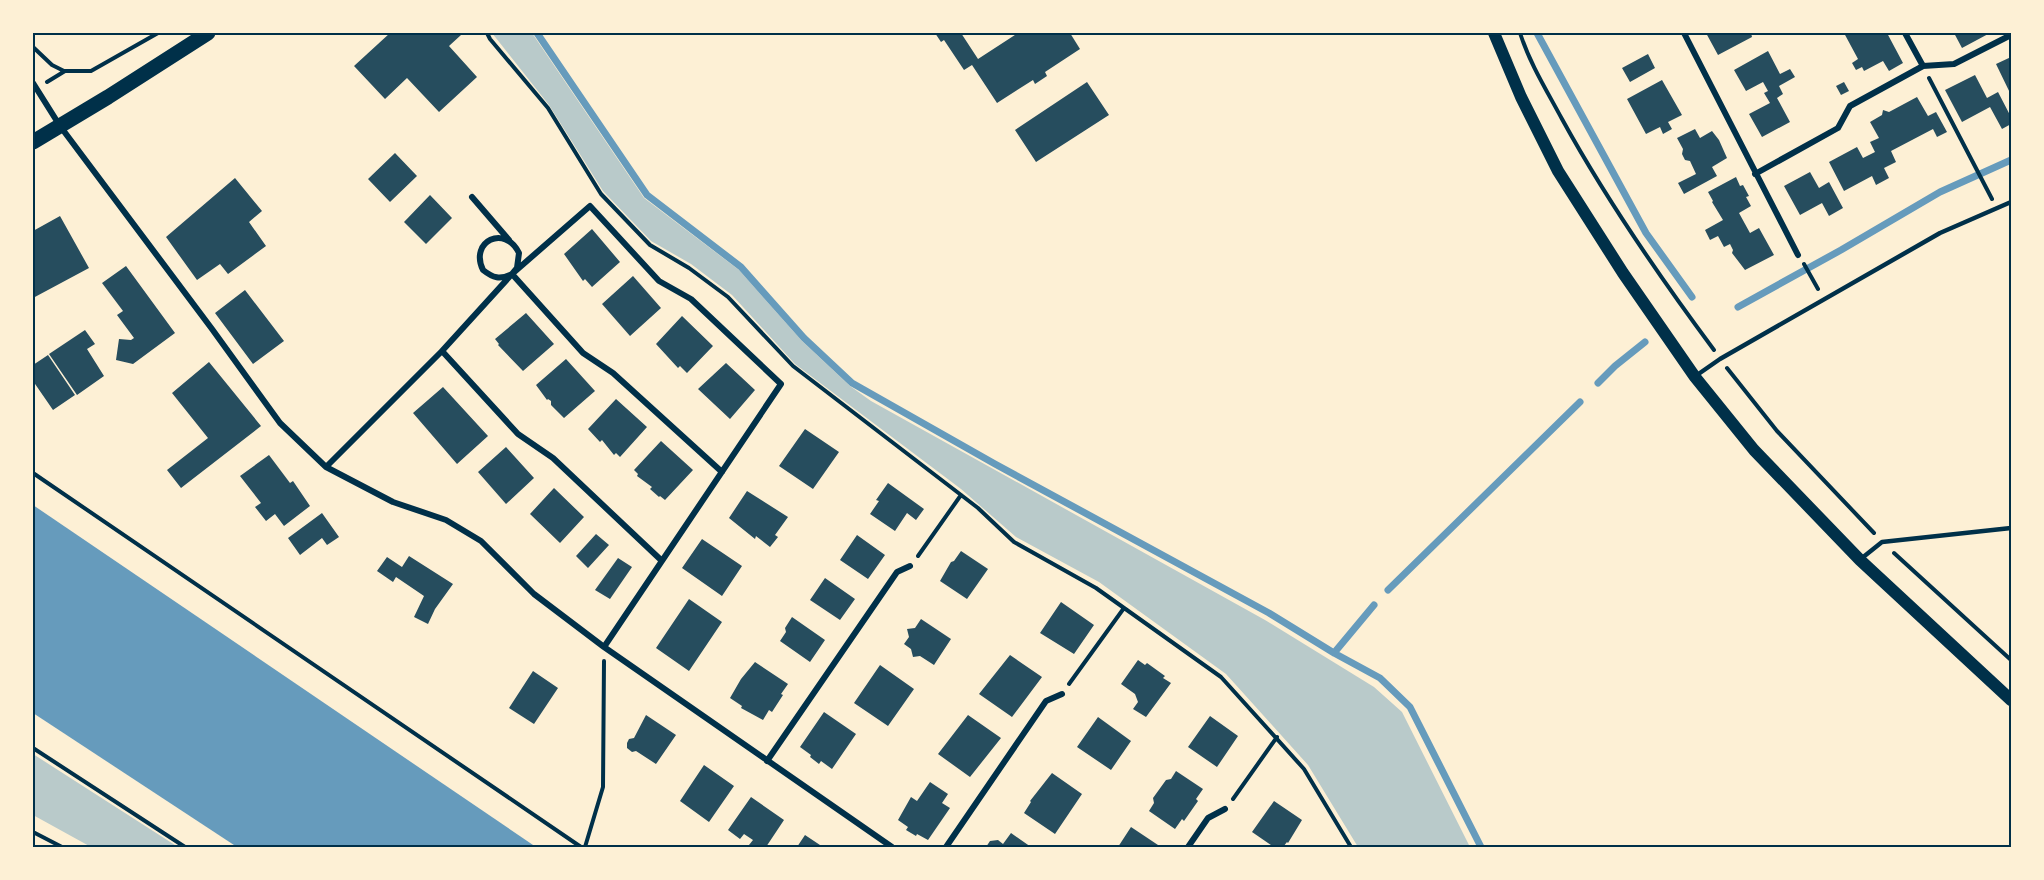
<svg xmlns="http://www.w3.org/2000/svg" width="2044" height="880" font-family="'Noto Sans',sans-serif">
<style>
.green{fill:#b9caca}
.water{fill:#669bbc}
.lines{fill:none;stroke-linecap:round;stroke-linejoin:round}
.stream{stroke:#669bbc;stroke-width:7}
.building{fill:#264d5e}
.path{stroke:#003049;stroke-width:4}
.service{stroke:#003049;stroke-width:4.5}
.minor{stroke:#003049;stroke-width:6}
.secondary{stroke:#003049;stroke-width:12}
.primary{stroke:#003049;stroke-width:15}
.neatline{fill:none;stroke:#003049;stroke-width:2}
</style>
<rect width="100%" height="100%" fill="#fdf0d5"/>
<path class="green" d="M 492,33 L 532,33 L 644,198 L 739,270 L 802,341 L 850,386 L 871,401 L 1265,620 L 1374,687 L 1402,712 L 1470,847 L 1358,847 L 1308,765 L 1226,674 L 1099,582 L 1016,537 L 961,489 L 795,364 L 732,295 L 691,264 L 651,241 L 603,191 L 549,105 Z
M 33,754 L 178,847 L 91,847 L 33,815 Z"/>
<path class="water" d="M 33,505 L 536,847 L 237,847 L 33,713 Z"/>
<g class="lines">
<path class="stream" d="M 537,33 L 647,195 L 741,267 L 804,338 L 852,383 L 995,464 L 1269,613 L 1334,653 L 1380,678 L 1410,707 L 1481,847
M 1537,33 L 1646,233 L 1692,297
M 1738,307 L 1841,250 L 1940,192 L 2011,160
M 1598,383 L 1615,366 L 1645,342
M 1388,590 L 1580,402
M 1334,653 L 1374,605"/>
</g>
<path class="building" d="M 390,33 L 459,33 L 461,35 L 449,46 L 477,77 L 439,112 L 407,78 L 385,99 L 354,66 Z
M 935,33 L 961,33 L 978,59 L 1018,33 L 1070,33 L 1080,49 L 1045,72 L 1047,76 L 1035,84 L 1033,80 L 997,103 L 972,65 L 964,70 L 944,40 L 941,42 Z
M 1706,33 L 1751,33 L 1752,37 L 1718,55 Z
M 1844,33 L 1887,33 L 1903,63 L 1889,71 L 1883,61 L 1864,71 L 1862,67 L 1856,70 L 1852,63 L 1858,59 Z
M 1954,33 L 1990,33 L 1962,48 Z
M 1768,51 L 1780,74 L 1790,69 L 1795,77 L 1779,86 L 1783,94 L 1777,98 L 1790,122 L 1762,137 L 1749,114 L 1770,103 L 1764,93 L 1768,91 L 1763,82 L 1746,91 L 1734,70 Z
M 1648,54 L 1655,68 L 1630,82 L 1622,68 Z
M 2011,57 L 2011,95 L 1996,64 Z
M 1975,75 L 1987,98 L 1998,92 L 2011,117 L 2011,124 L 2002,129 L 1990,107 L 1962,122 L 1945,90 Z
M 1662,80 L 1682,115 L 1668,122 L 1672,129 L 1663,134 L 1660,127 L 1646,134 L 1627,99 Z
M 1087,82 L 1109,115 L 1036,162 L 1015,130 Z
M 1844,82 L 1849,91 L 1841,95 L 1836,86 Z
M 1917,97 L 1928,116 L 1936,112 L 1947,132 L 1937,137 L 1933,129 L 1891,151 L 1896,162 L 1884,168 L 1889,178 L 1876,185 L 1872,176 L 1844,191 L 1829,162 L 1857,147 L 1863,158 L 1875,152 L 1870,142 L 1879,138 L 1870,122 L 1882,115 L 1883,110 L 1889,112 Z
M 1695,129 L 1700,138 L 1712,131 L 1719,140 L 1727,158 L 1712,167 L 1717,176 L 1684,194 L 1678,183 L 1696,174 L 1690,161 L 1685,160 L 1682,154 L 1683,149 L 1677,138 Z
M 395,153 L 417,176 L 390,202 L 368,179 Z
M 1810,172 L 1819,188 L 1829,182 L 1843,208 L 1829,216 L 1822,203 L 1800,215 L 1784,186 Z
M 1736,177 L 1740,186 L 1743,185 L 1749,196 L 1746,197 L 1751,206 L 1739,213 L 1750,233 L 1759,228 L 1774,255 L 1745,270 L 1732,253 L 1733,250 L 1730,244 L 1724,247 L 1718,236 L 1710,240 L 1705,230 L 1723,220 L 1712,202 L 1713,201 L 1708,192 Z
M 235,178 L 262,211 L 249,222 L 266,246 L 228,274 L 220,264 L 197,280 L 166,237 Z
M 430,195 L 452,218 L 426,244 L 404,222 Z
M 60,216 L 89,268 L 33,298 L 33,231 Z
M 592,229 L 620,262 L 592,287 L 585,279 L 583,281 L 564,254 Z
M 126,266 L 175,333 L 133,364 L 116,360 L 119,339 L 131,340 L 134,338 L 117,315 L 123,311 L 102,283 Z
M 633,276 L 661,308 L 630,336 L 602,304 Z
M 245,290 L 284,341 L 253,364 L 215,313 Z
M 526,313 L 554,344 L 523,371 L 498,345 L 499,344 L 495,339 Z
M 682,316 L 713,346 L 687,373 L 680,366 L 678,368 L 656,344 Z
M 85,330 L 95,344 L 87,349 L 104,376 L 77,395 L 49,354 Z
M 48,355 L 75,395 L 53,410 L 33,381 L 33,365 Z
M 566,359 L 595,391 L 564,418 L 551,405 L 551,401 L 548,399 L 547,400 L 536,385 Z
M 209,362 L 261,426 L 181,488 L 167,470 L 208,438 L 172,393 Z
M 726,363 L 755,390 L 730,419 L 698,389 Z
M 443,387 L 488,436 L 457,464 L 413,413 Z
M 616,399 L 647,427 L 620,457 L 616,453 L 614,455 L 602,440 L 600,442 L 588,429 Z
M 805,429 L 839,452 L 813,489 L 779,466 Z
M 661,441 L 693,470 L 665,500 L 660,496 L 659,497 L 650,489 L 652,487 L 637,476 L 638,474 L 634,470 Z
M 506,447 L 534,478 L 506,504 L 478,472 Z
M 269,455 L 290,483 L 293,481 L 310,506 L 284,526 L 275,514 L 266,521 L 255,507 L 261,503 L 240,476 Z
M 888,483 L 924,509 L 916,520 L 907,513 L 895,531 L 870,514 L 879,501 L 876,500 Z
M 554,488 L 584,517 L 560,543 L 530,514 Z
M 747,491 L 788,517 L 775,535 L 778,537 L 770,547 L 756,536 L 755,539 L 729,518 Z
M 322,513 L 339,537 L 327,545 L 322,538 L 300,555 L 288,538 Z
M 596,534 L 609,545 L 588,568 L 576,556 Z
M 857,535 L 885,555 L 868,579 L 840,560 Z
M 702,539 L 742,566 L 722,596 L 682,568 Z
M 961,551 L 988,569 L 967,599 L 940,581 L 951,562 L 954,561 Z
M 409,556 L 453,584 L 435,609 L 428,624 L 414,617 L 424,596 L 396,577 L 393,582 L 377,571 L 387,557 L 402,567 Z
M 618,558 L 632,567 L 610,599 L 595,590 Z
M 825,578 L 855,599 L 840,620 L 810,600 Z
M 689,599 L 722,622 L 689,671 L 656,648 Z
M 1061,602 L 1094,625 L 1074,654 L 1040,633 Z
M 792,617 L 825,640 L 810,662 L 780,641 L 786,632 L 785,628 Z
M 921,619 L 951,639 L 934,665 L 920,656 L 913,657 L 911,649 L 904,644 L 909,637 L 907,629 L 915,628 Z
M 1010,655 L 1042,677 L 1012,717 L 979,694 Z
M 1138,660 L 1145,665 L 1147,663 L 1165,676 L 1163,678 L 1171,683 L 1146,717 L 1133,709 L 1138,702 L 1135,694 L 1121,684 Z
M 755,662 L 788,684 L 781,694 L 783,695 L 772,712 L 769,710 L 763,720 L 741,708 L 742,706 L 730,698 L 741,679 Z
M 880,665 L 914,689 L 888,726 L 854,703 Z
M 533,671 L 558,688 L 534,724 L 509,708 Z
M 824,712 L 856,734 L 832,769 L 821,761 L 819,764 L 810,757 L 811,755 L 800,747 Z
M 646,715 L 676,735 L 656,764 L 636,751 L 632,752 L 627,748 L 627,743 L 629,739 L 634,738 Z
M 968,715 L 1001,738 L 970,777 L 938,754 Z
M 1210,716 L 1238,736 L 1217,767 L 1188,747 Z
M 1098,717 L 1131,741 L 1111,770 L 1077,747 Z
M 704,765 L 734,786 L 709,822 L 680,801 Z
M 1176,771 L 1203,789 L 1196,799 L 1198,801 L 1184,821 L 1182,819 L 1175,829 L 1149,811 L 1154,803 L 1153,798 L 1166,780 L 1171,779 Z
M 1052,773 L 1082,794 L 1055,834 L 1024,813 L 1031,802 L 1030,801 Z
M 930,782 L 948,794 L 942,803 L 950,808 L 928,840 L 917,834 L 916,836 L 906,830 L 908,827 L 898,820 L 911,797 L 917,801 Z
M 751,797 L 784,820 L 766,847 L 752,847 L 749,845 L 753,840 L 744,834 L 740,839 L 728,830 Z
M 1274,801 L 1302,820 L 1288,843 L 1287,842 L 1283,847 L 1274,847 L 1252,832 Z
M 1131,827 L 1161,847 L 1118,847 Z
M 1011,833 L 1031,847 L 986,847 L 990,841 L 998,840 L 1003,844 Z
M 805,835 L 823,847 L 797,847 Z"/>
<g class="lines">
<path class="path" d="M 487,33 L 490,39 L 548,108 L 601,194 L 650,245 L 689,268 L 728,297 L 793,366 L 978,508 L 1014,542 L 1096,588 L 1221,677 L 1304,769 L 1351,847
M 1520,33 C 1530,64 1547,91 1562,119 C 1607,201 1659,276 1714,350
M 33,47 L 52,65 L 64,71
M 1929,78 L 1992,199
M 47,82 L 65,71 L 91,71 L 158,33
M 1804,264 L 1818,289
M 1727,368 L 1777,431 L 1874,533
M 33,473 L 581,847
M 1894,553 L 2011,660
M 918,556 L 961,495
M 1069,684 L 1124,608
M 33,748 L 185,847
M 1233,799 L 1277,737
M 33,832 L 62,847
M 585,847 L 603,787 L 604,661"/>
<path class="service" d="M 1697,375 L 1720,359 L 1940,233 L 2011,202
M 1862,558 L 1882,542 L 2011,528"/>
<path class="minor" d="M 1684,33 L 1798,255
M 1905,33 L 1923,66
M 33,83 L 60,126 L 212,329 L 280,423 L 326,467 L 393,502 L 446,520 L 481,541 L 534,594 L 604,647 L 892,847
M 1755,174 L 1838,128 L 1850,106 L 1923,66 L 1954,64 L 2011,35
M 472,197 L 509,240
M 512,274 L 583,353 L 613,373 L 722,472
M 442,351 L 518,434 L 553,458 L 661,560
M 326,467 L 442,351 L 512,274 L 517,268 L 519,253 C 505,224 469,241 483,270 C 493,278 500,280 512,274 L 590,206 L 659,281 L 691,299 L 781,384 L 604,647
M 767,761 L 897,572 L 910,566
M 946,847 L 1046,701 L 1062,694
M 1188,847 L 1208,818 L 1225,809"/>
<path class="secondary" d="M 1494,33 L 1521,97 L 1558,171 L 1623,273 L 1695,377 L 1754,450 L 1860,560 L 2011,700"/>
<path class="primary" d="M 33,142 L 108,97 L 208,33"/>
</g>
<rect width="2044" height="880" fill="none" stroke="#fdf0d5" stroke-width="69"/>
<rect x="34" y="34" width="1976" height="812" class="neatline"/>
</svg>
